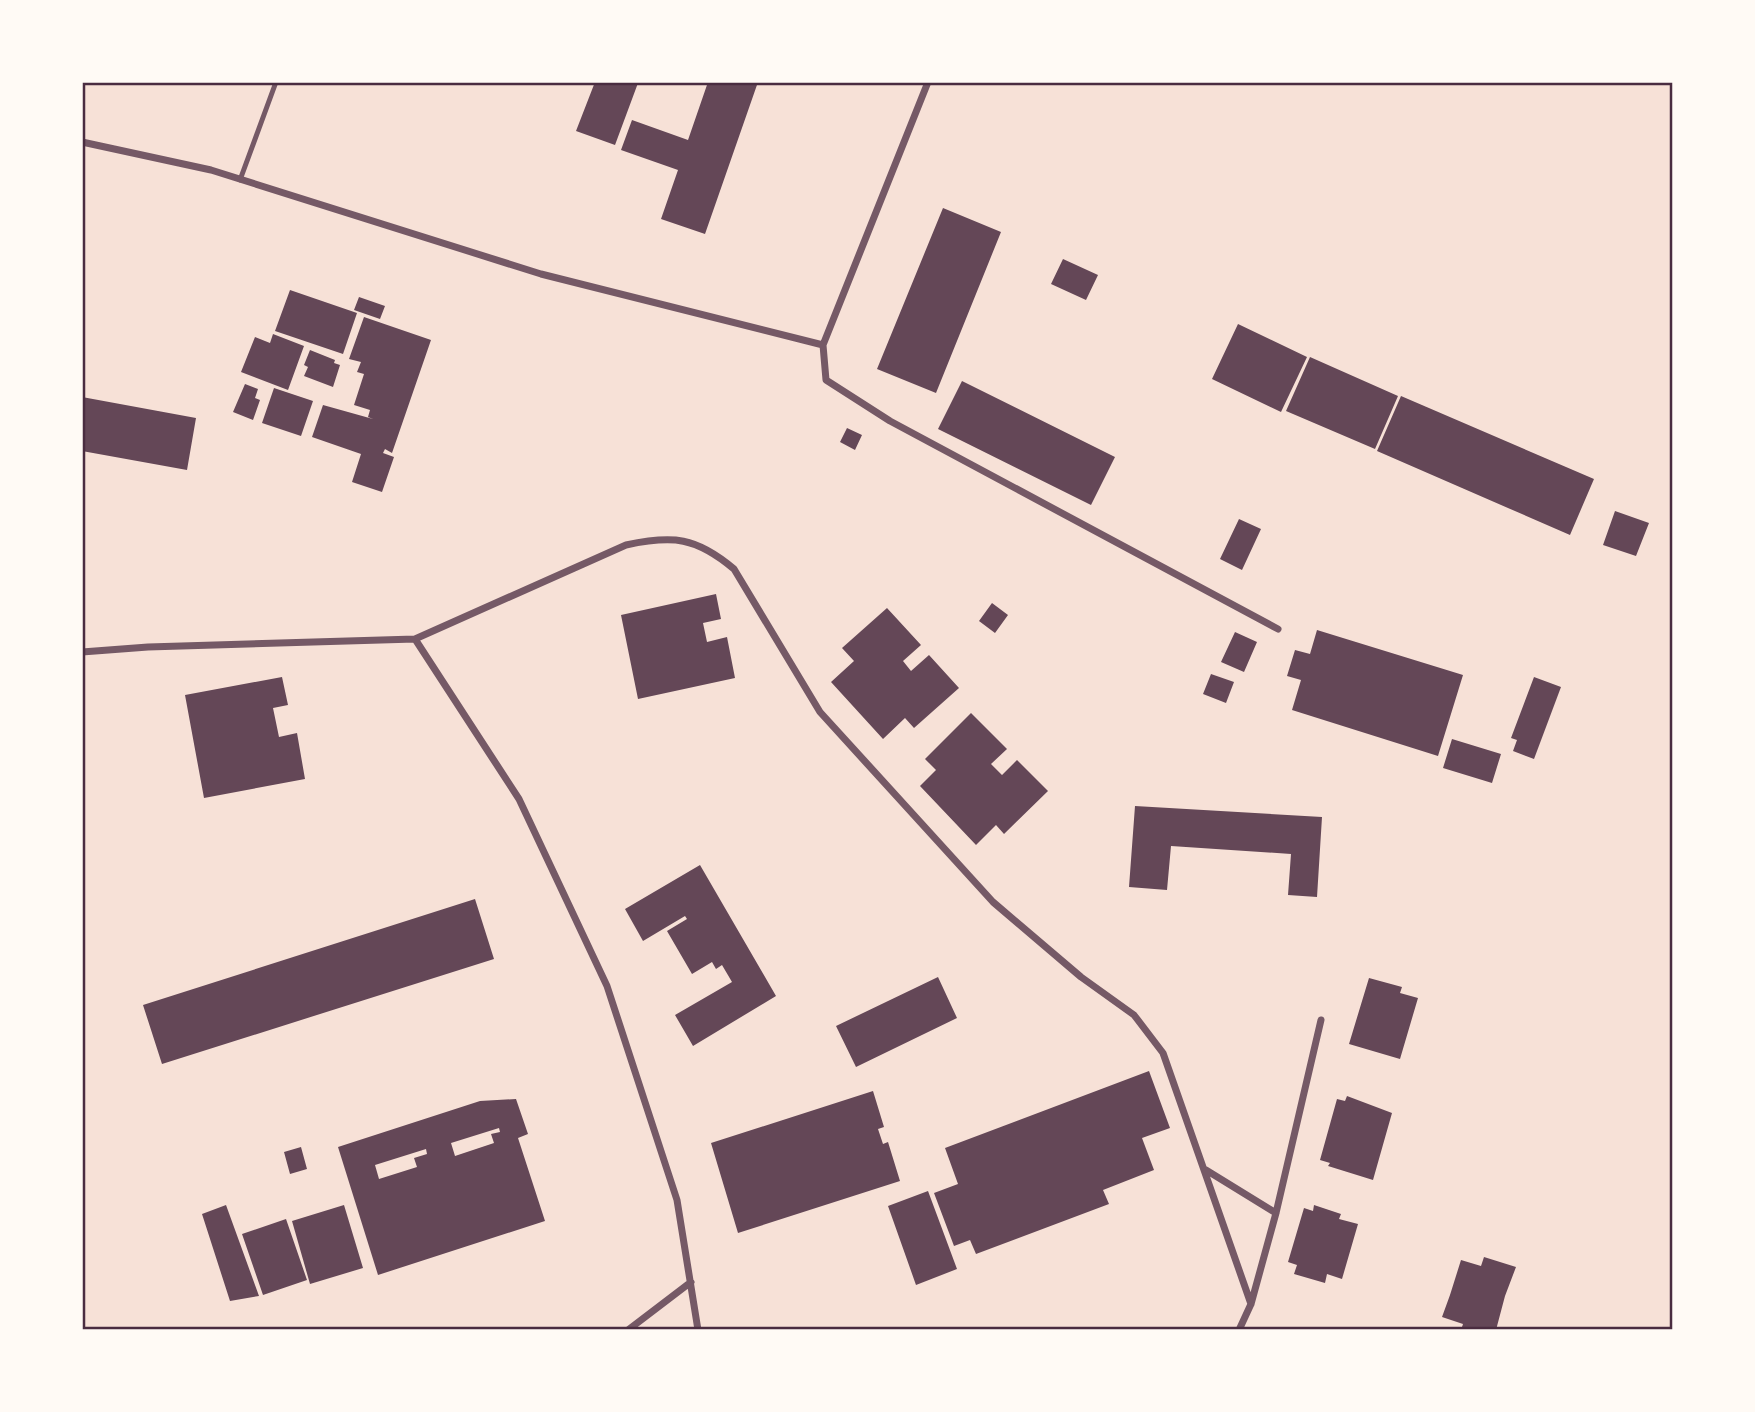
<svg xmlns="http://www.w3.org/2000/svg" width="1755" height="1412" font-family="'Space Grotesk',sans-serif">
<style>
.building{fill:#644757;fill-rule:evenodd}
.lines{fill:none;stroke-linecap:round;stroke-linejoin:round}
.service{stroke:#755966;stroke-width:5}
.minor{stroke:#755966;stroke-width:7}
.neatline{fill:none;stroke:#4a2c40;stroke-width:2.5}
</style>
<rect width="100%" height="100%" fill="#f7e1d7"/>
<path class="building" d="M 595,82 L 638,83 L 615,145 L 576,131 Z
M 708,82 L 758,82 L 705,234 L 661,219 L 678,170 L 621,150 L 632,120 L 688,140 Z
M 943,208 L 1001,232 L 936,393 L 877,369 Z
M 1063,259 L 1098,275 L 1086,300 L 1051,284 Z
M 290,290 L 357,313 L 343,354 L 275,331 Z
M 359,297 L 385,306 L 380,319 L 354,310 Z
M 364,317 L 431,340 L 392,453 L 385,449 L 383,453 L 394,457 L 382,492 L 352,482 L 361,454 L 312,437 L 323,405 L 373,419 L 368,417 L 370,410 L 354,405 L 364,374 L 357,372 L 361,362 L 349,359 Z
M 1238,324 L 1307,357 L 1281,412 L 1212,379 Z
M 273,334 L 304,346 L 288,390 L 241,372 L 255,337 L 270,343 Z
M 310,350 L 335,360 L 334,363 L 340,365 L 333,387 L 304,376 L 308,367 L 304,365 Z
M 1310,357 L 1398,396 L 1375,449 L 1286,411 Z
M 962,381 L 1115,457 L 1091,505 L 938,429 Z
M 245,384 L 258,389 L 255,398 L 260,400 L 253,420 L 233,412 Z
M 274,388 L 313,401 L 301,436 L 262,423 Z
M 1401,396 L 1594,479 L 1570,535 L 1377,451 Z
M 82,397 L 196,418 L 187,470 L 82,451 Z
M 847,428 L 862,435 L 855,450 L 840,442 Z
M 1615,511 L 1649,523 L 1636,556 L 1603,545 Z
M 1239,519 L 1261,529 L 1242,570 L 1220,559 Z
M 716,594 L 721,619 L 703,623 L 707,642 L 727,637 L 735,678 L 638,699 L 621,615 Z
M 992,603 L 1008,615 L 995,633 L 979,621 Z
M 887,608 L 921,645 L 903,661 L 911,671 L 929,655 L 959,688 L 914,728 L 905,718 L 883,739 L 831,682 L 854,661 L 842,648 Z
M 1317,630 L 1463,675 L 1438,756 L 1292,710 L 1301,680 L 1287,676 L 1295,650 L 1310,654 Z
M 1235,632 L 1257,642 L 1244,672 L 1221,662 Z
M 1211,674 L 1234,682 L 1226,703 L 1203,694 Z
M 282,677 L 288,705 L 273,708 L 279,737 L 297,733 L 305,779 L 204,798 L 185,695 Z
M 1534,677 L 1561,687 L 1534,759 L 1513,751 L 1517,740 L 1511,738 Z
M 971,713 L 1007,749 L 991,764 L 1002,775 L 1017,760 L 1048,791 L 1004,834 L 996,825 L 976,845 L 920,786 L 936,770 L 925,759 Z
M 1452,739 L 1501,754 L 1492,783 L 1443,768 Z
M 1135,806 L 1322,817 L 1317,897 L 1288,895 L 1291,854 L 1171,846 L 1167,890 L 1129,887 Z
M 700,865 L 776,996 L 693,1046 L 675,1015 L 732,982 L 722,965 L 716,969 L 712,962 L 692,974 L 667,931 L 687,919 L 685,916 L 643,941 L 625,909 Z
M 475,899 L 494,959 L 162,1064 L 143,1005 Z
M 938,977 L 957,1018 L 856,1067 L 836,1026 Z
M 1369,978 L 1402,987 L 1400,993 L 1418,998 L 1400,1059 L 1349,1044 Z
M 1149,1071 L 1170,1128 L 1142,1138 L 1154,1170 L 1103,1190 L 1109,1204 L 976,1254 L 970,1240 L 954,1246 L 934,1193 L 958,1184 L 945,1148 Z
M 873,1091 L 884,1127 L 878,1129 L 883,1144 L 888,1142 L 900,1181 L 738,1233 L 711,1143 Z
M 1347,1096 L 1392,1113 L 1373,1180 L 1328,1166 L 1330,1163 L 1320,1160 L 1337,1099 L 1345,1101 Z
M 516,1099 L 528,1134 L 518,1138 L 545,1221 L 378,1275 L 338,1147 L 480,1101 ZM 499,1128 L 500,1132 L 491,1134 L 494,1143 L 455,1156 L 451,1143 ZM 426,1149 L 427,1154 L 414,1158 L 417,1167 L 379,1179 L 375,1165 Z
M 301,1147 L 307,1169 L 290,1174 L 284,1152 Z
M 928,1191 L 957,1269 L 916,1285 L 888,1206 Z
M 226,1205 L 259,1296 L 230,1301 L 202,1214 Z
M 344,1205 L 363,1268 L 310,1284 L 292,1221 Z
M 1314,1205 L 1341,1214 L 1339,1219 L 1358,1224 L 1342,1279 L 1327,1274 L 1325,1283 L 1294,1274 L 1297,1265 L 1288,1262 L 1304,1208 L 1313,1211 Z
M 286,1219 L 307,1280 L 263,1295 L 242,1234 Z
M 1484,1257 L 1516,1267 L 1505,1296 L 1496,1330 L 1461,1330 L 1463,1324 L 1442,1317 L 1450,1295 L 1461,1260 L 1481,1266 Z"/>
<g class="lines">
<path class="service" d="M 240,180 L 276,82"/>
<path class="minor" d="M 928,82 L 823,345 L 826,380 L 890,421 L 1278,629
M 82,142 L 211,170 L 541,274 L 823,345
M 415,639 L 626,545 C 673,535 696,537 734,569 L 820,712 L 993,902 L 1081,977 L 1134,1015 L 1163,1053 L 1251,1304
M 82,652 L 148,647 L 415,639 L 519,799 L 607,986 L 677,1200 L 698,1330
M 1206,1170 L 1276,1213
M 628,1330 L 691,1282
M 1239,1330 L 1251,1304 L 1276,1213 L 1321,1020"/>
</g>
<rect width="1755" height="1412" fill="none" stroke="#fffaf5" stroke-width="168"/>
<rect x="84" y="84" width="1587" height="1244" class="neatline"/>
</svg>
